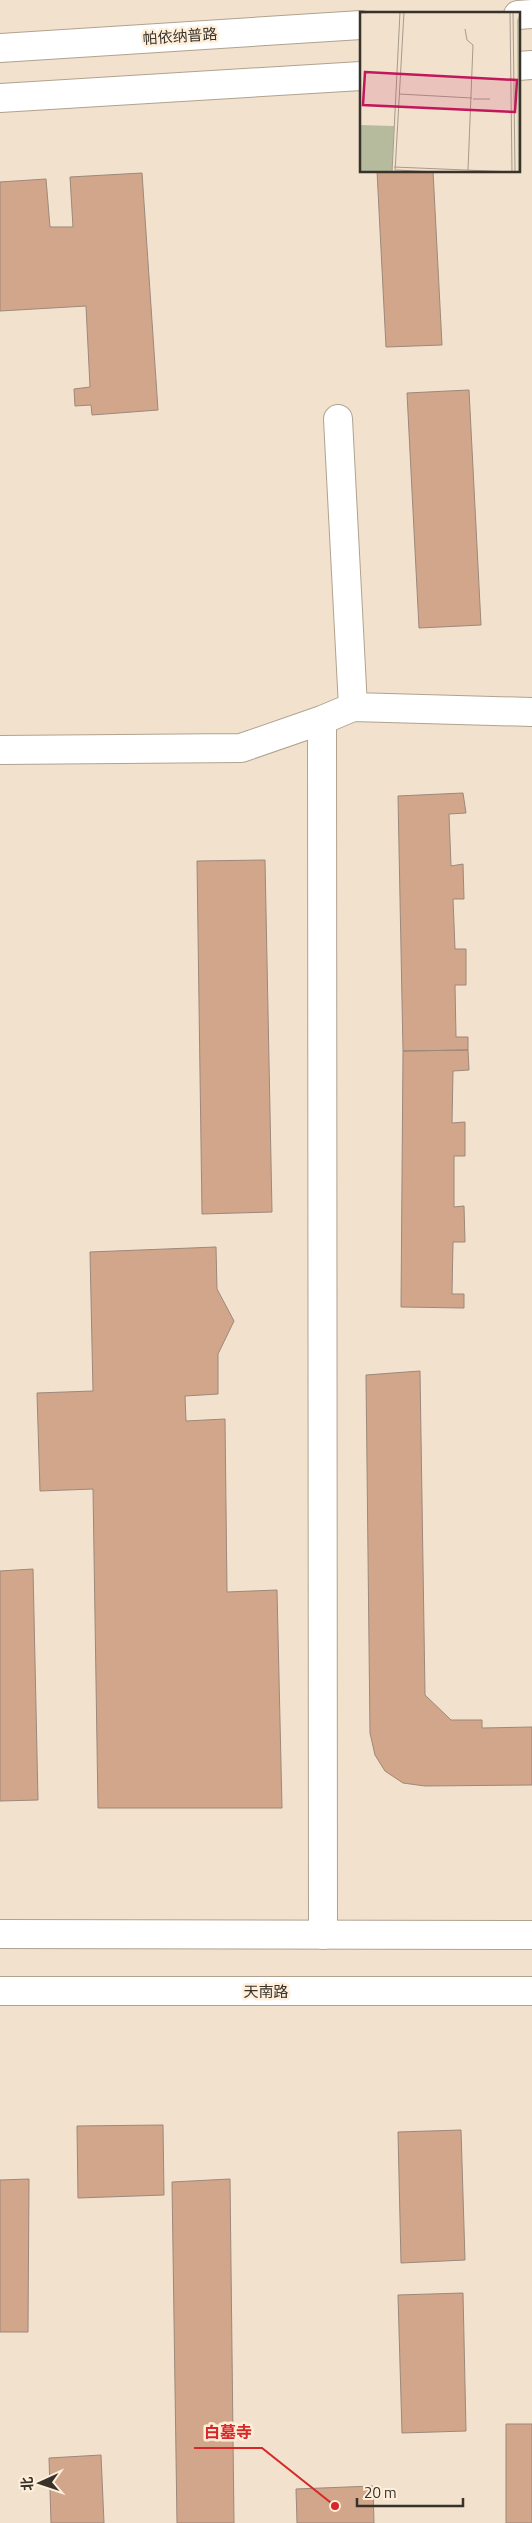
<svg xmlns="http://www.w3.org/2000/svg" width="532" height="2523" font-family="'Titillium Web','Noto Sans SC',sans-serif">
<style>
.building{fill:#d2a68a;stroke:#9d887b}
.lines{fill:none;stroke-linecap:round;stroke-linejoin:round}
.minor-casing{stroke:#b1a28f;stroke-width:30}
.tertiary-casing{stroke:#b1a28f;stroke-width:30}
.secondary-casing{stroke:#b1a28f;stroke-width:30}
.minor{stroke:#fff;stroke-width:28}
.tertiary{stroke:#fff;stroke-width:28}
.secondary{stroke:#fff;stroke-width:28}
.labels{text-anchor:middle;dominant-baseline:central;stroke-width:5;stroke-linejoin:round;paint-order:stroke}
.street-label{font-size:15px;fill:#38322a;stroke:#ffefda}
.inset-road{fill:none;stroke:#a79b8c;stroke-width:1}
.view{fill:#c2185b;fill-opacity:0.15;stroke:#c2185b;stroke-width:2.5}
.inset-edge{fill:none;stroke:#38322a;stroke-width:2.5}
.leader{fill:none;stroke:#d62828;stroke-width:2}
.callout-dot{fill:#d62828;stroke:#ffefda;stroke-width:2}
.callout-label{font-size:16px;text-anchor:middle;font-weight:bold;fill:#d62828;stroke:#ffefda;stroke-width:5;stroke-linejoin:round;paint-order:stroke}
</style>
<rect width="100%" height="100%" fill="#f1e1cd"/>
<path class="building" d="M 377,171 L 433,171 L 442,345 L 386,347 Z
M 142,173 L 158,410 L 92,415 L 91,405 L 75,406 L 74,389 L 90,387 L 86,306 L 0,311 L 0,182 L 46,179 L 50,227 L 73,227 L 70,177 Z
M 469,390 L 481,625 L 419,628 L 407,393 Z
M 463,793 L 466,813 L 449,814 L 451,866 L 463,864 L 464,899 L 453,899 L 455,949 L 466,949 L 466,985 L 455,985 L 456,1037 L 468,1037 L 468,1050 L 403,1051 L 398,796 Z
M 265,860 L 272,1212 L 202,1214 L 197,861 Z
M 468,1050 L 469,1070 L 453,1071 L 452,1123 L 465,1122 L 465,1156 L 454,1156 L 454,1207 L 464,1206 L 465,1242 L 453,1242 L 452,1294 L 464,1294 L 464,1308 L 401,1307 L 403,1051 Z
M 216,1247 L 217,1289 L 234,1321 L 218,1354 L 218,1394 L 185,1396 L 186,1421 L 225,1419 L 227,1592 L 277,1590 L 282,1808 L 98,1808 L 93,1489 L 40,1491 L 37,1393 L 93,1391 L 90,1252 Z
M 420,1371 L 425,1695 L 451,1720 L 482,1720 L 482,1728 L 532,1727 L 532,1785 L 425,1786 L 403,1783 L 385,1771 L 375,1755 L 370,1733 L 366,1375 Z
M 33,1569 L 38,1800 L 0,1801 L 0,1571 Z
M 163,2125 L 164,2195 L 78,2198 L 77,2126 Z
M 461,2130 L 465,2260 L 401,2263 L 398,2132 Z
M 29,2179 L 28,2332 L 0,2332 L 0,2180 Z
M 230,2179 L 234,2523 L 177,2523 L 172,2182 Z
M 463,2293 L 466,2431 L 402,2433 L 398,2295 Z
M 506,2424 L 532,2424 L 532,2523 L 506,2523 Z
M 101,2455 L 104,2523 L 51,2523 L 49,2458 Z
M 373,2486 L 374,2523 L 297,2523 L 296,2489 Z"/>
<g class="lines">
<g class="minor-casing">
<path id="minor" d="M 338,419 L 353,707
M 322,720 L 323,1935
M 0,750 L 241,748 L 322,720 L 353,707 L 532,712"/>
</g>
<g class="tertiary-casing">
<path id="tertiary" d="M 0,1934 L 532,1935
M 0,1991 L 532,1991"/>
</g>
<g class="secondary-casing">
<path id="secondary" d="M 518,15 L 532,14
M 0,48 L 361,25
M 518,66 L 532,65
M 0,98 L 361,76"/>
</g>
<use href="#minor" class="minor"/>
<use href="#tertiary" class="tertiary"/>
<use href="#secondary" class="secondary"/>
</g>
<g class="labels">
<g class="street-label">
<text transform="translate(180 36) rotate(-4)">帕依纳普路</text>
<text x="266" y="1991">天南路</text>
</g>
</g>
<g transform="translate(360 12)">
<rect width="160" height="160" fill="#f1e1cd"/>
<path d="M 160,2 L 160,160 L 158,160 L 157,8 ZM 0,113 L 34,114 L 32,160 L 0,160 Z" fill="#b7bb9d"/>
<path class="inset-road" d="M 150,0 L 152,160M 153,0 L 155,160M 0,1 L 22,0M 105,17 L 107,28 L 113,33 L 108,158M 39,82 L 112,86M 113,87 L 130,87M 34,155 L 153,160M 36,158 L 76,160M 32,160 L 40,0M 35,160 L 44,0"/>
<path class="view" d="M 5,60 L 157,68 L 155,100 L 3,93 Z"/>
<rect width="160" height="160" class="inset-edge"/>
</g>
<path class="leader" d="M335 2506L262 2448H194"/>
<circle class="callout-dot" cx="335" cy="2506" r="5"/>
<g class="callout-label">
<text x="228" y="2438">白墓寺</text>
</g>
<g transform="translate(40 2483) rotate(267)" stroke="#ffefda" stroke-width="4" paint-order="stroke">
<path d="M0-4L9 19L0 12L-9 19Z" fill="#38322a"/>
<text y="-8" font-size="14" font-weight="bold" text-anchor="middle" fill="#38322a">北</text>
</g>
<path d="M357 2498v8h106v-8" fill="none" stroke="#38322a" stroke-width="2.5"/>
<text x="364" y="2498" font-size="15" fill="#38322a" stroke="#ffefda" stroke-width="4" paint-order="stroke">20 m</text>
</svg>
